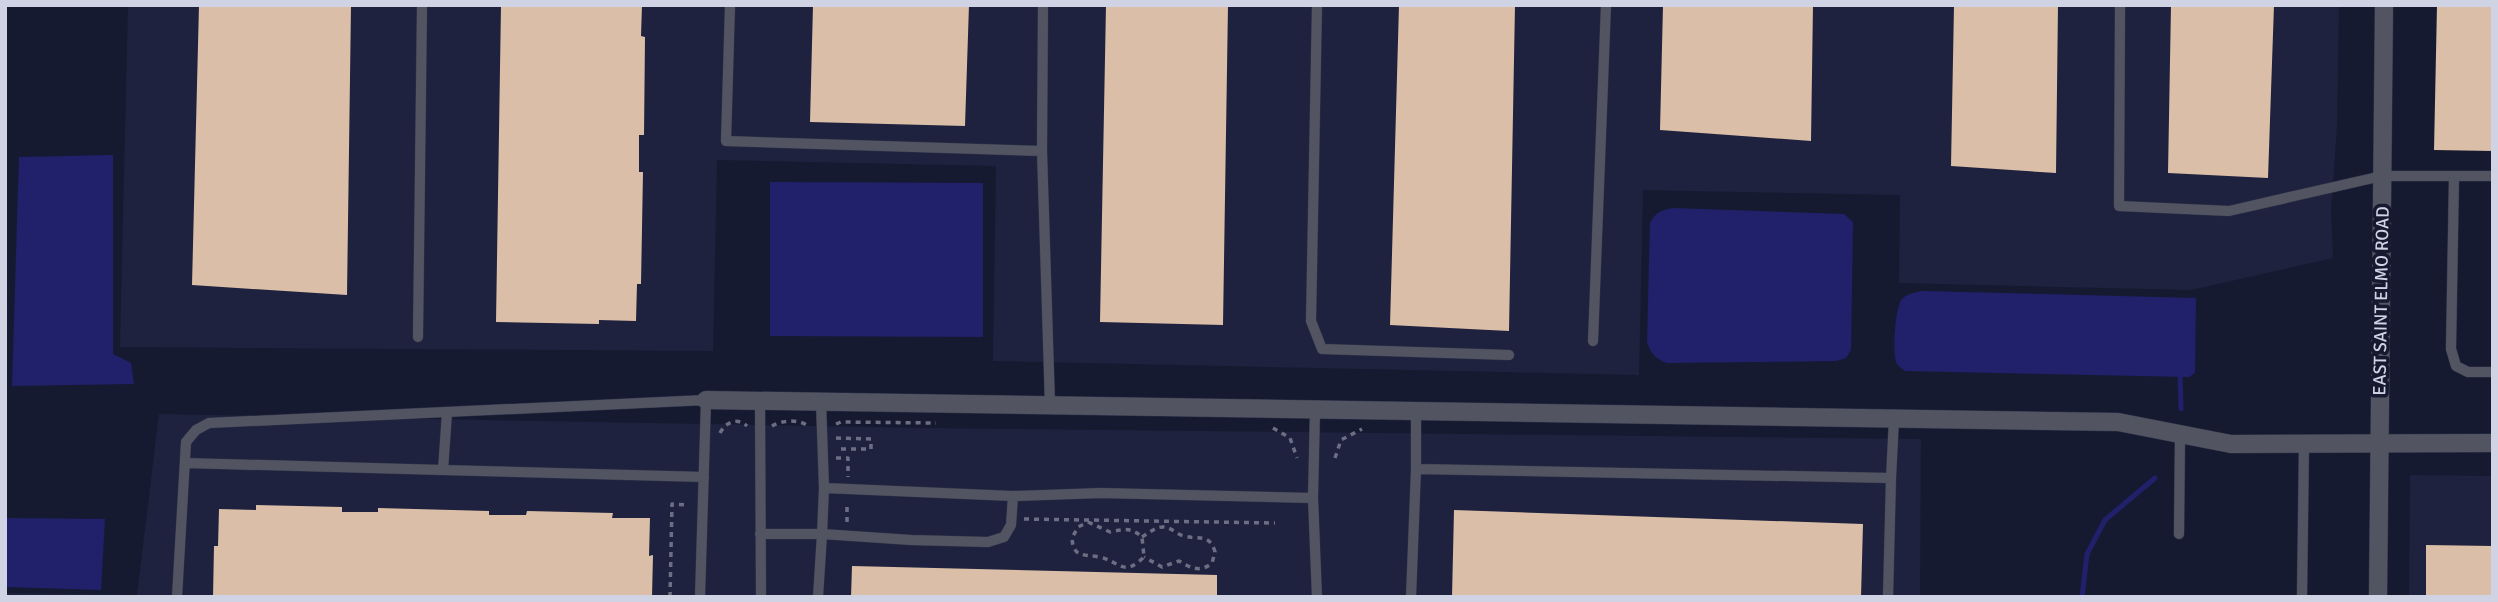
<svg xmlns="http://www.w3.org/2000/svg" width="2498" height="602" font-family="Signika,sans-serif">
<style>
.built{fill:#1e223e}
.water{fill:#21206b}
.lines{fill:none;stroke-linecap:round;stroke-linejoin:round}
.stream{stroke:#21206b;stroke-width:5}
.building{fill:#dbbea7}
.service-casing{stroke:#30344a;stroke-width:11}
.minor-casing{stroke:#30344a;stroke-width:19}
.tertiary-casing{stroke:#30344a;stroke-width:19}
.path{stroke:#6c6f83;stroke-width:3.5;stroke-dasharray:5 5;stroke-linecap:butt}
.service{stroke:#525561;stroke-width:10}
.minor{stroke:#525561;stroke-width:18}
.tertiary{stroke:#525561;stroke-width:18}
.labels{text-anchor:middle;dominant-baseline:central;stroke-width:7;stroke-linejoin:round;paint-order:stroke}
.street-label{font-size:18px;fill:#d0d3e3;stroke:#161a31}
</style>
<rect width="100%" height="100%" fill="#161a31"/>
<path class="built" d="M 128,5 L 2339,5 L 2337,127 L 2331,210 L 2333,258 L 2191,290 L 1899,283 L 1900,195 L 1643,190 L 1639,375 L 993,361 L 996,166 L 717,160 L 713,351 L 120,347 Z
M 159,414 L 925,428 L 1921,439 L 1920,597 L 5,597 L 5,593 L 137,595 Z
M 2410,475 L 2493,476 L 2493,597 L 2409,597 Z"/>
<path class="water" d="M 113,155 L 113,354 L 131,363 L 134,384 L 12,386 L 19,157 Z
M 770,182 L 983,183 L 983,337 L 770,336 Z
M 1673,208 L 1844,214 L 1853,222 L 1851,350 L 1846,358 L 1836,361 L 1667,363 C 1656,359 1651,354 1647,342 L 1650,223 C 1655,213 1661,210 1673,208 Z
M 1922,291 L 2196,298 L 2195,373 L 2189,377 L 1905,371 C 1904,370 1898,366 1897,364 C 1892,357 1895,306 1902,299 C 1907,294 1916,292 1922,291 Z
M 5,518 L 105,519 L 101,590 L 5,587 Z"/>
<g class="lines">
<path class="stream" d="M 2180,372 L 2181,409
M 2082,597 L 2087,554 L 2105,520 L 2155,478"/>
</g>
<path class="building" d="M 199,5 L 351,5 L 347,295 L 192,285 Z
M 501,5 L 642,5 L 641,36 L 645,37 L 644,135 L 639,135 L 639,172 L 643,172 L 641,284 L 637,284 L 636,321 L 599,320 L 599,324 L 496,322 Z
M 813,5 L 969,5 L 965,126 L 810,122 Z
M 1106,5 L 1228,5 L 1223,325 L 1100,322 Z
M 1399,5 L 1515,5 L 1509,331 L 1390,325 Z
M 1663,5 L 1813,5 L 1811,141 L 1660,130 Z
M 1954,5 L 2058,5 L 2056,173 L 1951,166 Z
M 2171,5 L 2274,5 L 2268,178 L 2168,173 Z
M 2437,5 L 2493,5 L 2493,151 L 2434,150 Z
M 256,505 L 342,507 L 342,512 L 378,512 L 378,508 L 489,511 L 489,515 L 526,515 L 527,511 L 613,513 L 612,518 L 650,518 L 649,556 L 653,555 L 652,597 L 213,597 L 214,546 L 218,546 L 219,509 L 256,510 Z
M 1454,510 L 1863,524 L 1861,597 L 1452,597 Z
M 2426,545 L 2493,546 L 2493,597 L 2426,597 Z
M 852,566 L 1217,575 L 1217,597 L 851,597 Z"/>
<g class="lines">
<g class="service-casing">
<path id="service" d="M 730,5 L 726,141 L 1042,151
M 1043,5 L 1042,151 L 1050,405
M 1317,5 L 1311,321 L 1322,349 L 1509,355
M 2120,5 L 2119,206 L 2229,211 L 2382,176 L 2493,176
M 2454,176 L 2451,349 L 2456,366 L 2468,372 L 2493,372
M 418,337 L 422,5
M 1593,341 L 1606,5
M 760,401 L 761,597
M 821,402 L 824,488
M 1315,410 L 1313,498 L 1317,597
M 1416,411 L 1416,469 L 1891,478 L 1894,419
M 447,413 L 443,470 L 704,477
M 185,463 L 443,470
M 1013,496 L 1011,525 L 1004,537 L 988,542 L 911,540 L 822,534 L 824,488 L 1013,496 L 1101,493 L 1313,498
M 760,534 L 822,534 L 818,597
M 2179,534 L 2180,434
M 177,597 L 186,442 L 196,430 L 209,423 L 706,400 L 700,597
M 1411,597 L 1416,469
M 1888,597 L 1891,478
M 2302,597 L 2304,443"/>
</g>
<g class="minor-casing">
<path id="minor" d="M 706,400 L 2118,422 L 2231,444 L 2493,443"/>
</g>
<g class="tertiary-casing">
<path id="tertiary" d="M 2378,597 L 2384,5"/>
</g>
<path class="path" d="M 836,424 L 841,422 L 936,423
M 772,426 C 782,420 799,419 808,426
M 1273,428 L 1290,438 L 1297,458
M 720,433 C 726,422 737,417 747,426
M 836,438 L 871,439 L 871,449 L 836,449
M 836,458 L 848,458 L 848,477
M 1335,458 L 1341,440 L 1362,429
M 1024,519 L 1275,523
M 847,522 L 847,502
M 1088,522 L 1110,532 C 1124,529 1131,527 1142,537 L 1144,557 C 1123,578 1120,561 1099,557 C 1084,554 1073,558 1072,538 L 1078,527 Z
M 1142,537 C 1149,533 1155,527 1163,527 C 1171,527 1176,534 1184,536 C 1198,540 1210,533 1215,552 L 1212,563 C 1200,573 1191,568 1179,561 L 1162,567 L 1144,557
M 670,597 L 672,504 L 686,505"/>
<use href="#service" class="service"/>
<use href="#minor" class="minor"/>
<use href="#tertiary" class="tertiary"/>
</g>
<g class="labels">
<g class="street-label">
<text transform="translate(2381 301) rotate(-89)">EAST SAINT ELMO ROAD</text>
</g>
</g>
<rect width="2498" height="602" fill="none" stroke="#d0d3e3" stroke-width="14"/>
</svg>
